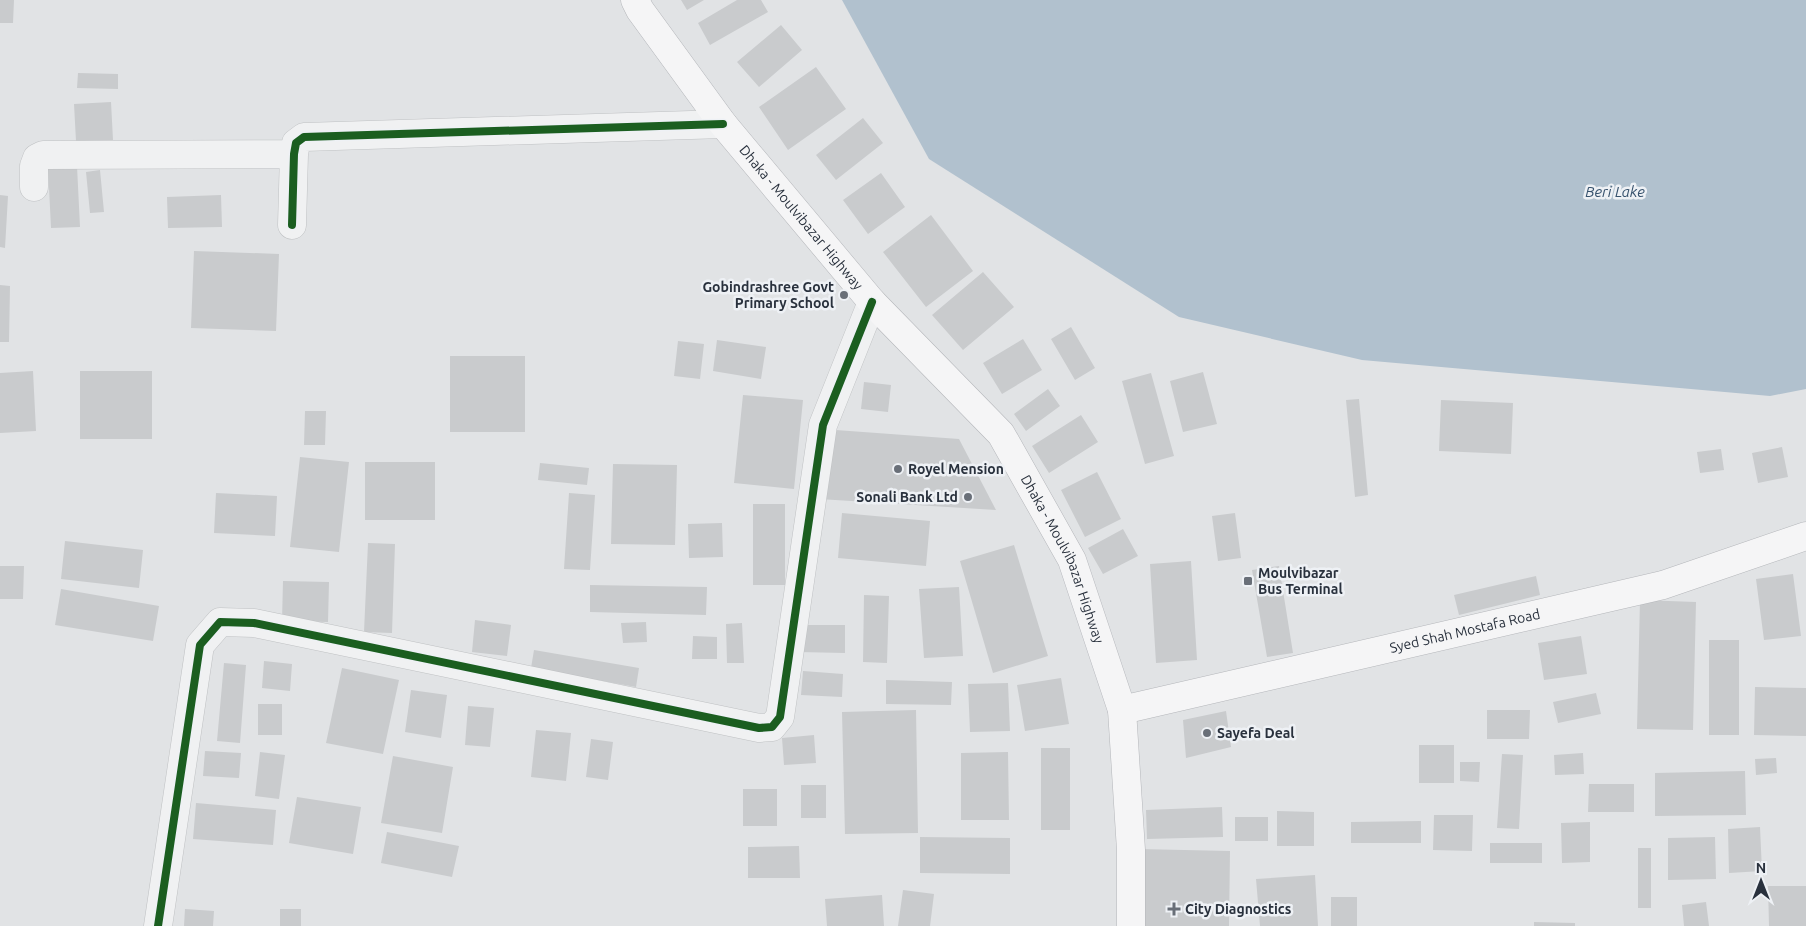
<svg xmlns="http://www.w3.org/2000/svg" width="1806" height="926" font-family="Ubuntu,sans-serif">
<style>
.water{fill:#b1c1ce}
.building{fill:#c9cbcd}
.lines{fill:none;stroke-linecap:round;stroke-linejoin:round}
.street-casing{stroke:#bfc1c3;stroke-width:29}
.highway-casing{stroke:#b4b6ba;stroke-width:29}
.street{stroke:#f0f1f2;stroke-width:28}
.highway{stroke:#f5f5f6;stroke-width:28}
.cycleway-casing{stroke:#eef1f5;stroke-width:11}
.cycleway{stroke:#1b5e20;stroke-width:8}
.poi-dot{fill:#696f78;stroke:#eef1f5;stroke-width:2}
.labels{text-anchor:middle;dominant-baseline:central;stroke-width:5;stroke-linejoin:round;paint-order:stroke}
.street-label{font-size:14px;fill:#29313d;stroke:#eef1f5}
.poi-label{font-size:14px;font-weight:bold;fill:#29313d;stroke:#eef1f5;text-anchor:start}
.water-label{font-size:15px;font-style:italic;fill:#37526d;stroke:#eef1f5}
</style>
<rect width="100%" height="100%" fill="#e1e3e5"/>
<path class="water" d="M 842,0 L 1806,0 L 1806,389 L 1770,396 L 1362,360 L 1179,317 L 929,159 Z"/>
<path class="building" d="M 0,0 L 14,0 L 13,23 L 0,23 Z
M 681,0 L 704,0 L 687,10 Z
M 737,0 L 761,0 L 768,12 L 710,45 L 698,23 Z
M 781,25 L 802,50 L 759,87 L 737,62 Z
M 816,67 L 846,109 L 788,150 L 759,107 Z
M 78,73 L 118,74 L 118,89 L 77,88 Z
M 111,102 L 113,140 L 76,141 L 74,104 Z
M 863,118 L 883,143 L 836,180 L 816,155 Z
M 77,166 L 80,227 L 51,228 L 48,167 Z
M 100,170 L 104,212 L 90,213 L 86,172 Z
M 881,173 L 905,207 L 868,234 L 843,200 Z
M 0,195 L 8,196 L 5,248 L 0,247 Z
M 221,195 L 222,227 L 168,228 L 167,197 Z
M 931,215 L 973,271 L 926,307 L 883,252 Z
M 194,251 L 279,254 L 276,331 L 191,328 Z
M 983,272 L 1014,307 L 963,350 L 932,315 Z
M 0,285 L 10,286 L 9,342 L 0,342 Z
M 1071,327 L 1095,368 L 1075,380 L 1051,339 Z
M 1023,339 L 1042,370 L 1002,394 L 983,363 Z
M 717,340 L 766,347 L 761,379 L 713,371 Z
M 678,341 L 704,344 L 700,379 L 674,376 Z
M 450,356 L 525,356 L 525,432 L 450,432 Z
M 33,371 L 36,431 L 0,433 L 0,373 Z
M 80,371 L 152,371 L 152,439 L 80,439 Z
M 1203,372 L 1217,424 L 1183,432 L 1170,381 Z
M 1151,373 L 1174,456 L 1145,464 L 1122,381 Z
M 864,382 L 891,385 L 888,412 L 861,409 Z
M 1048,389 L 1060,406 L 1026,431 L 1014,414 Z
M 743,395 L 803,400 L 794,489 L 734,483 Z
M 1359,399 L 1368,495 L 1355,497 L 1346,400 Z
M 1441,400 L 1513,403 L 1511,454 L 1439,451 Z
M 305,411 L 326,411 L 325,445 L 304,445 Z
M 1081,415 L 1098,442 L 1049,473 L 1032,446 Z
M 822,429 L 959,439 L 996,510 L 819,499 Z
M 1782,447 L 1788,477 L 1758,483 L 1752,453 Z
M 1721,449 L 1724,470 L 1700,473 L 1697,452 Z
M 300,457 L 349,462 L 339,552 L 290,547 Z
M 365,462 L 435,462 L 435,520 L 365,520 Z
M 540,463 L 589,468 L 587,485 L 538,480 Z
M 613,464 L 677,465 L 675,545 L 611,544 Z
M 1097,472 L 1121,519 L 1085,537 L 1061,490 Z
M 216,493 L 277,496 L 275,536 L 214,533 Z
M 569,493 L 595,495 L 590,570 L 564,569 Z
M 753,504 L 785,504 L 785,585 L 753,585 Z
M 842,513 L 930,521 L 926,566 L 838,558 Z
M 1235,513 L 1241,558 L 1218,561 L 1212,516 Z
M 722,523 L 723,557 L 689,558 L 688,524 Z
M 1123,529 L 1138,556 L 1103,574 L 1088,548 Z
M 65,541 L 143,550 L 139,588 L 61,579 Z
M 368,543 L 395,544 L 392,633 L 364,632 Z
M 1014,545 L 1048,656 L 993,673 L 960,561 Z
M 1191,561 L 1197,660 L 1156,663 L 1150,564 Z
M 0,566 L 24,566 L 23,599 L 0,599 Z
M 1279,566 L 1293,653 L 1267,657 L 1252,570 Z
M 1793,574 L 1801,636 L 1764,640 L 1756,579 Z
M 1536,576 L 1540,595 L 1459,615 L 1454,595 Z
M 283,581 L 329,582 L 328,622 L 282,621 Z
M 590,585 L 707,587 L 706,615 L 590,612 Z
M 959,587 L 963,656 L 924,658 L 919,589 Z
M 61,589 L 159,606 L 153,641 L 55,625 Z
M 864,595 L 889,596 L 887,663 L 863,662 Z
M 1640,600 L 1696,602 L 1693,730 L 1637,729 Z
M 475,620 L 511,625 L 507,656 L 472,652 Z
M 646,622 L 647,642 L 623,643 L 621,623 Z
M 742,623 L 744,663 L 727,663 L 726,624 Z
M 799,625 L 845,625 L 845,653 L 798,652 Z
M 693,636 L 717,637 L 717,659 L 692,659 Z
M 1581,636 L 1587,674 L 1544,680 L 1538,643 Z
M 1709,640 L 1739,640 L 1739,735 L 1709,735 Z
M 534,650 L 639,668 L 636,687 L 531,668 Z
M 264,661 L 292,664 L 290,691 L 262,688 Z
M 224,663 L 246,665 L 240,743 L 217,741 Z
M 342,668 L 399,680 L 383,754 L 326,743 Z
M 803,671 L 843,674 L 842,697 L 801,695 Z
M 1061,678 L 1069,724 L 1025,731 L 1017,685 Z
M 886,680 L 952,682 L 951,705 L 886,704 Z
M 1008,683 L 1010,731 L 970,732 L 968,684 Z
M 1755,687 L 1806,688 L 1806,736 L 1754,735 Z
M 411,690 L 447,695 L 441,738 L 405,732 Z
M 1596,693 L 1601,714 L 1558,723 L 1553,702 Z
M 258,704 L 282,704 L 282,735 L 258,735 Z
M 468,706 L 494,708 L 490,747 L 465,745 Z
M 916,710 L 918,833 L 845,834 L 842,712 Z
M 1487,710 L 1530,710 L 1529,739 L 1487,739 Z
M 1226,711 L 1231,747 L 1186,758 L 1183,720 Z
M 536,730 L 571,733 L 566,781 L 531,777 Z
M 814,735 L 816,763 L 784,765 L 782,738 Z
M 591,739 L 613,742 L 608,780 L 586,777 Z
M 1419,745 L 1454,745 L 1454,783 L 1419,783 Z
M 1041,748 L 1070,748 L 1070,830 L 1041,830 Z
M 205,751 L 241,753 L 239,778 L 203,776 Z
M 260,752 L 285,755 L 279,799 L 255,796 Z
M 1008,752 L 1009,820 L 961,820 L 961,753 Z
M 1583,753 L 1584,774 L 1555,775 L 1554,755 Z
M 1502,754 L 1523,755 L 1519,829 L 1497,828 Z
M 393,756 L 453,767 L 442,833 L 381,823 Z
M 1776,758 L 1777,773 L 1756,775 L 1755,759 Z
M 1460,762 L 1480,762 L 1479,782 L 1460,781 Z
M 1745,771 L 1746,815 L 1655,816 L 1655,773 Z
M 1589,784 L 1634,784 L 1634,812 L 1588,812 Z
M 801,785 L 826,785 L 826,818 L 801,818 Z
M 743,789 L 777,789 L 777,826 L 743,826 Z
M 297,797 L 361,807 L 353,854 L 289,843 Z
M 196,803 L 276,810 L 273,845 L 193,839 Z
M 1222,807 L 1223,837 L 1147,839 L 1146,810 Z
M 1277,811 L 1314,812 L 1314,846 L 1277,846 Z
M 1434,815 L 1473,815 L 1472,851 L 1433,850 Z
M 1235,817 L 1268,817 L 1268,841 L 1235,841 Z
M 1421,821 L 1421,843 L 1351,843 L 1351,822 Z
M 1590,822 L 1590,862 L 1562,863 L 1561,823 Z
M 1760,827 L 1762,871 L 1729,873 L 1728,829 Z
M 387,832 L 459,846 L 452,877 L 381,863 Z
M 920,837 L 1010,838 L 1010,874 L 920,873 Z
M 1715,837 L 1716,879 L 1668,880 L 1668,838 Z
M 1490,843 L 1542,843 L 1542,863 L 1490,863 Z
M 799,846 L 800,878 L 748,878 L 748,847 Z
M 1638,848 L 1651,848 L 1651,908 L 1638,908 Z
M 1138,849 L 1230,851 L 1229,926 L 1137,926 Z
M 1315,875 L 1318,926 L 1260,926 L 1256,879 Z
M 1768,886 L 1806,886 L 1806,926 L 1769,926 Z
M 903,890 L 934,894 L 930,926 L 898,926 Z
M 882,895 L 884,926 L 827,926 L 825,899 Z
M 1331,897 L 1357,897 L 1357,926 L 1331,926 Z
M 1706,902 L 1709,926 L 1684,926 L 1682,905 Z
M 185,909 L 214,911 L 213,926 L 184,926 Z
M 280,909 L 301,909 L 301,926 L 280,926 Z
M 1534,922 L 1575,923 L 1575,926 L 1534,926 Z"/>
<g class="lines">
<g class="street-casing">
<path id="street" d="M 34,187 L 34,166 L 37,158 L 43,155 L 294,154
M 292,225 L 294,154 L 296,143 L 304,137 L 723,124
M 158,926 L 200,645 L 220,622 L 254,623 L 759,728 L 772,727 L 780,717 L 823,425 L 872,302"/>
</g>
<g class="highway-casing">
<g id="highway">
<path id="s1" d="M 635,0 L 640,10 L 723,124 L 872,302 L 1001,434 L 1072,560 L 1122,710 L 1131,850 L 1131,926"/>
<path id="s2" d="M 1122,710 L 1663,585 L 1806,536"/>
</g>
</g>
<use href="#street" class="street"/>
<use href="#highway" class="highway"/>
<g class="cycleway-casing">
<path id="cycleway" d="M 292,225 L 294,154 L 296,143 L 304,137 L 723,124
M 158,926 L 200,645 L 220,622 L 254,623 L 759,728 L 772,727 L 780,717 L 823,425 L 872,302"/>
</g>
<use href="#cycleway" class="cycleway"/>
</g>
<g class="poi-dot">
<circle cx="844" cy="295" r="5"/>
<circle cx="898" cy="469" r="5"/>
<circle cx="968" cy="497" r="5"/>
<rect x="1243" y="576" width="10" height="10" rx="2.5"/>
<circle cx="1207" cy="733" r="5"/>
<path d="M1171.5 901.5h5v5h5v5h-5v5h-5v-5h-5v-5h5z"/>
</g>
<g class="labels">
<g class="street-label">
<text stroke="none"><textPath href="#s1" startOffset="274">Dhaka - Moulvibazar Highway</textPath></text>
<text stroke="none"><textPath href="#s1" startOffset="709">Dhaka - Moulvibazar Highway</textPath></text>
<text stroke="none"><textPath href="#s2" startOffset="352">Syed Shah Mostafa Road</textPath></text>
</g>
<g class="poi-label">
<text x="834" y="287" text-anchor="end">Gobindrashree Govt<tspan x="834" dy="16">Primary School</tspan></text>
<text x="908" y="469">Royel Mension</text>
<text x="958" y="497" text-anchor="end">Sonali Bank Ltd</text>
<text x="1258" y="573">Moulvibazar<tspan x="1258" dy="16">Bus Terminal</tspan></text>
<text x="1217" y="733">Sayefa Deal</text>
<text x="1185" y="909">City Diagnostics</text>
</g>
<g class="water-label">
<text x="1615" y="191">Beri Lake</text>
</g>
</g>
<g transform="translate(1761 881)" stroke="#eef1f5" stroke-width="4" paint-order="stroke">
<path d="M0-4L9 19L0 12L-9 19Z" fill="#29313d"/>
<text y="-8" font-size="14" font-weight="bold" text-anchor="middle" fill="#29313d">N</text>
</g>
</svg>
